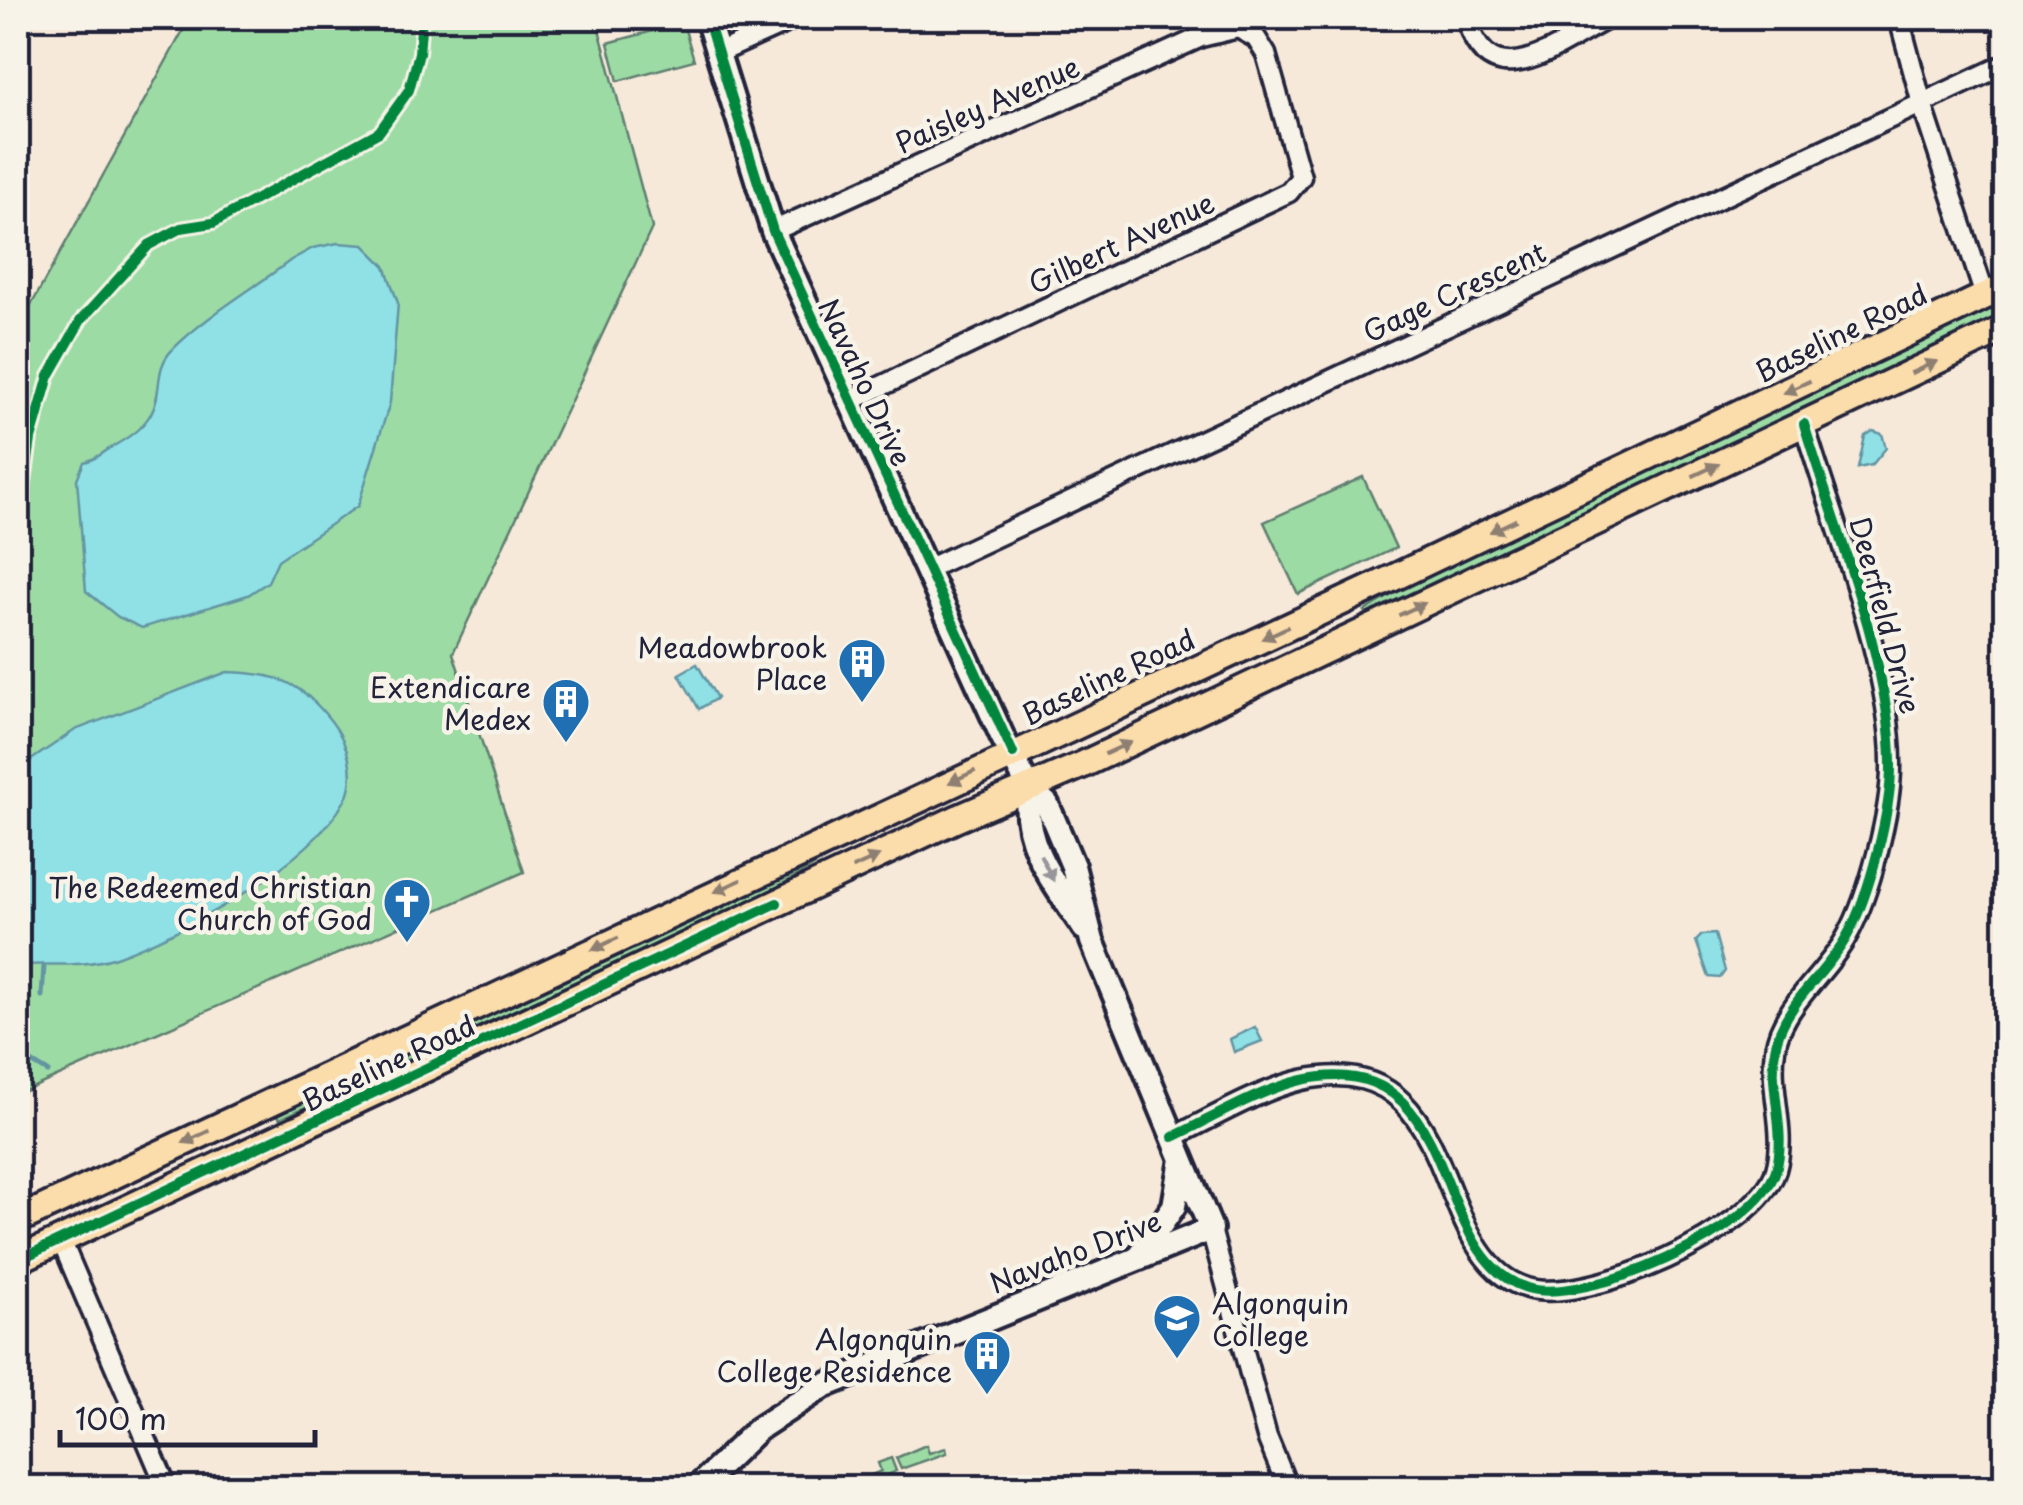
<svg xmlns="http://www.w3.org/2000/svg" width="2023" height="1505" font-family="'Playpen Sans',sans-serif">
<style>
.green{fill:#9cdba4;stroke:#5f7e70;stroke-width:2.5}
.water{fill:#8fe1e6;stroke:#6395a2;stroke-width:2.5}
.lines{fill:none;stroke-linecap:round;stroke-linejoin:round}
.stream{stroke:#6395a2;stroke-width:5}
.street-casing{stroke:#22223b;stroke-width:25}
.secondary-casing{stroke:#22223b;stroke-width:30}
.primary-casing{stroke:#22223b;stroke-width:32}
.street{stroke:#f7f3e8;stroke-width:18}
.secondary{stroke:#f7f3e8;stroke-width:22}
.primary{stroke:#fbdcab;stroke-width:25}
.cycleway-casing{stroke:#f7f3e8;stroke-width:16}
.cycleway{stroke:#00873e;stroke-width:10}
.oneway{fill:#8e7f73}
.oneway2{fill:#97959a}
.labels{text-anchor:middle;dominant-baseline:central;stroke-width:9;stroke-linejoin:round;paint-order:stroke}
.street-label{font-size:28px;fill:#22223b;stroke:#f7f3e8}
.poi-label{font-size:28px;fill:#22223b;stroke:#f7f3e8;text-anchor:end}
</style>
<rect width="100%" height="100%" fill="#f6e9da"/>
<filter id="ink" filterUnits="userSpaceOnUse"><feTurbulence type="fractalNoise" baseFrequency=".01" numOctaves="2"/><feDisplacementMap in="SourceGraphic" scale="20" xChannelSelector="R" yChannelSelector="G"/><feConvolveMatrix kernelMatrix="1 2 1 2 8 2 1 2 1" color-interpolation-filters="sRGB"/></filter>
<g filter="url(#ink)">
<path class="green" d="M 190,18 L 596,18 L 652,228 L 453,653 L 524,872 L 18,1094 L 18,329 Z
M 683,23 L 694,60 L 618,81 L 608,43 Z
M 2005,302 L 2005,315 L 1367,615 L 1365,611 L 1418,579 Z
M 1363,477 L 1396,548 L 1298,594 L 1264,522 Z
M 833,850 L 835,854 L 763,895 L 280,1119 L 277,1113 Z
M 926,1445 L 929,1453 L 946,1448 L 947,1453 L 901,1469 L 896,1458 Z
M 891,1458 L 896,1471 L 872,1483 L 875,1487 L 844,1487 L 881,1471 L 878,1463 Z"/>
<path class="water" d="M 338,243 L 364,245 L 385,266 L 398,303 L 390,402 L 358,506 L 278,560 L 268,582 L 248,595 L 142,628 L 118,617 L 86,591 L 77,479 L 84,462 C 98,459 104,451 117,444 C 179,409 144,378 173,349 C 207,315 253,289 291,260 L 313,248 Z
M 1873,431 L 1882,434 L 1886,448 L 1872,465 L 1858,468 L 1865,436 Z
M 697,664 L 717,698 L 699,709 L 679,674 Z
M 227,672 C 276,673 300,681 331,721 C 347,741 358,775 345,800 C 310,865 184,933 116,957 C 83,968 51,963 18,965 L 18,769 L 75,730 Z
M 1715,934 L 1725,971 L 1720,978 L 1709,977 L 1696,941 L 1702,935 Z
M 1255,1027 L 1262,1041 L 1234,1052 L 1230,1039 Z"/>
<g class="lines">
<path class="stream" d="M 42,996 L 44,966
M 23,1057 L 25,1042
M 18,1059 L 23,1057 L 48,1072"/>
<g class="street-casing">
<path id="street" d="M 1466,18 C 1490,103 1557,44 1609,18
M 1899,18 L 1922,104 L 1985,296
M 716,54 L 796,18
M 773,231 L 1201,37 L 1238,28 L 1256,38 L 1266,54 L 1301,177 L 1289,192 L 850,401
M 927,569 L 2006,64
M 1173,1137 C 1213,1118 1259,1090 1302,1080 C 1467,1045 1425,1257 1527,1288 C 1586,1306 1758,1231 1776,1170 C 1789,1125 1762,1077 1780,1031 C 1796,993 1828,971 1847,936 C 1869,897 1892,808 1891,763 C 1891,664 1833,522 1804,424
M 1211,1229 L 1267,1437 L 1288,1488
M 61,1240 L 167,1488"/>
</g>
<g class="secondary-casing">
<path id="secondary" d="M 1029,788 C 1019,840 1055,885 1084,928
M 1138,1258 L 1174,1206 L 1182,1159
M 697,1488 L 758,1429 L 824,1386 L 1211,1229 L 1092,941 L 1073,866 L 1047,804 L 1029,788 L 1002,736 L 773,231 L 707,18"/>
</g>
<g class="primary-casing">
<path id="primary" d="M 18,1220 L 1395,577 L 2006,286
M 18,1260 L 956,819 L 1082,765 L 2006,328"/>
</g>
<use href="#street" class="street"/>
<use href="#secondary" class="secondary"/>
<use href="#primary" class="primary"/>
<g class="cycleway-casing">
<path id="cycleway" d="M 707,18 L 773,231 L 1013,753
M 18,620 L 19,525 L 31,439 L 49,376 L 81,320 L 149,245 L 181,228 L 213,223 L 379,132 L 409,90 L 419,53 L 422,18
M 1173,1137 C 1213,1118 1259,1090 1302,1080 C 1467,1045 1425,1257 1527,1288 C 1586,1306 1758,1231 1776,1170 C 1789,1125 1762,1077 1780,1031 C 1796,993 1828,971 1847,936 C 1869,897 1892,808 1891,763 C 1891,664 1833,522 1804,424
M 18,1260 L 777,903"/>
</g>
<use href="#cycleway" class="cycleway"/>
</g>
<defs><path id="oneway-solid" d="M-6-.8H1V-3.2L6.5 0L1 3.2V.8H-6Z" transform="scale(2.5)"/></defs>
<g class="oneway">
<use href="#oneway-solid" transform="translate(1924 367) rotate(-25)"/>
<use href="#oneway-solid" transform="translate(1797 387) rotate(155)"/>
<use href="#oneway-solid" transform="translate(1706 470) rotate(-25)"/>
<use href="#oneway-solid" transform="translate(1503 526) rotate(155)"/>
<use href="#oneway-solid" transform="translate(1412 609) rotate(-25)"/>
<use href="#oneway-solid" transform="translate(1275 633) rotate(155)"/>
<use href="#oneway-solid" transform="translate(1118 748) rotate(-25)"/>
<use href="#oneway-solid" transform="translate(962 777) rotate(155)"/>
<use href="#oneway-solid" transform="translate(866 862) rotate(-25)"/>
<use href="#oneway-solid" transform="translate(728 886) rotate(155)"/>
<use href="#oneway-solid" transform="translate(605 944) rotate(155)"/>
<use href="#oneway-solid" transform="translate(196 1137) rotate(155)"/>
</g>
<use class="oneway2" href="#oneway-solid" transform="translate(1047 868) rotate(63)"/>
</g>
<defs>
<g id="building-pin" transform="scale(2.5)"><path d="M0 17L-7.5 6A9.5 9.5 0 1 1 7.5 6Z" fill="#1f6fb2" stroke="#f7f3e8"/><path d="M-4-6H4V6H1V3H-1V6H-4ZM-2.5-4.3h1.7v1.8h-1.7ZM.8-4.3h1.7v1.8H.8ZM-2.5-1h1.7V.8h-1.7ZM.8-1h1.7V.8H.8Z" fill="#fff"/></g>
<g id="church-pin" transform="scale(2.5)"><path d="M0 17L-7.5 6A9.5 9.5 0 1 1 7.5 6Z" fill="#1f6fb2" stroke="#f7f3e8"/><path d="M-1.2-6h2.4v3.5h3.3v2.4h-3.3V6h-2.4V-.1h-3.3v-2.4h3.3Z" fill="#fff"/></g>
<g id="university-pin" transform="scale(2.5)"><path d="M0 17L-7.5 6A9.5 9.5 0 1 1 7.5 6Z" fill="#1f6fb2" stroke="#f7f3e8"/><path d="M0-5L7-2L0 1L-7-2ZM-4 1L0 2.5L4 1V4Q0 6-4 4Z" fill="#fff"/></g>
</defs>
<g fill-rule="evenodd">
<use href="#building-pin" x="862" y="662"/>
<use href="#building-pin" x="566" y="702"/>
<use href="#church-pin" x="407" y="902"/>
<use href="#university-pin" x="1177" y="1318"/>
<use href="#building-pin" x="987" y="1354"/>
</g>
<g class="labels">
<g class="street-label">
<text transform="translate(987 104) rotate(-24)">Paisley Avenue</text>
<text transform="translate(1121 242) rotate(-25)">Gilbert Avenue</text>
<text transform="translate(1454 291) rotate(-25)">Gage Crescent</text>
<text transform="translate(1841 332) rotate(-26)">Baseline Road</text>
<text transform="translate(866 382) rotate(65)">Navaho Drive</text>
<text transform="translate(1886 615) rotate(75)">Deerfield Drive</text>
<text transform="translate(1108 676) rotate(-25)">Baseline Road</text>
<text transform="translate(388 1062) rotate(-25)">Baseline Road</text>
<text transform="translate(1075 1251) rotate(-21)">Navaho Drive</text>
</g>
<g class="poi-label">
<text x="827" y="646">Meadowbrook<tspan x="827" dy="32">Place</tspan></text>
<text x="531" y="686">Extendicare<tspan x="531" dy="32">Medex</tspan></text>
<text x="372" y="886">The Redeemed Christian<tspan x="372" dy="32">Church of God</tspan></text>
<text x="1212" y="1302" text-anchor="start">Algonquin<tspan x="1212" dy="32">College</tspan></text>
<text x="952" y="1338">Algonquin<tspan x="952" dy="32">College Residence</tspan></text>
</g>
</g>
<rect width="2023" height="1505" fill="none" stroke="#f7f3e8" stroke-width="60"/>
<rect x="30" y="30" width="1963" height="1445" fill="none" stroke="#22223b" stroke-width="4" filter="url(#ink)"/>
<path d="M60 1430v15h255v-15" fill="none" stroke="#22223b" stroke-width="5"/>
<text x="75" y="1430" font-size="30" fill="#22223b" stroke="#f7f3e8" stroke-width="8" paint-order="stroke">100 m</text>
</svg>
